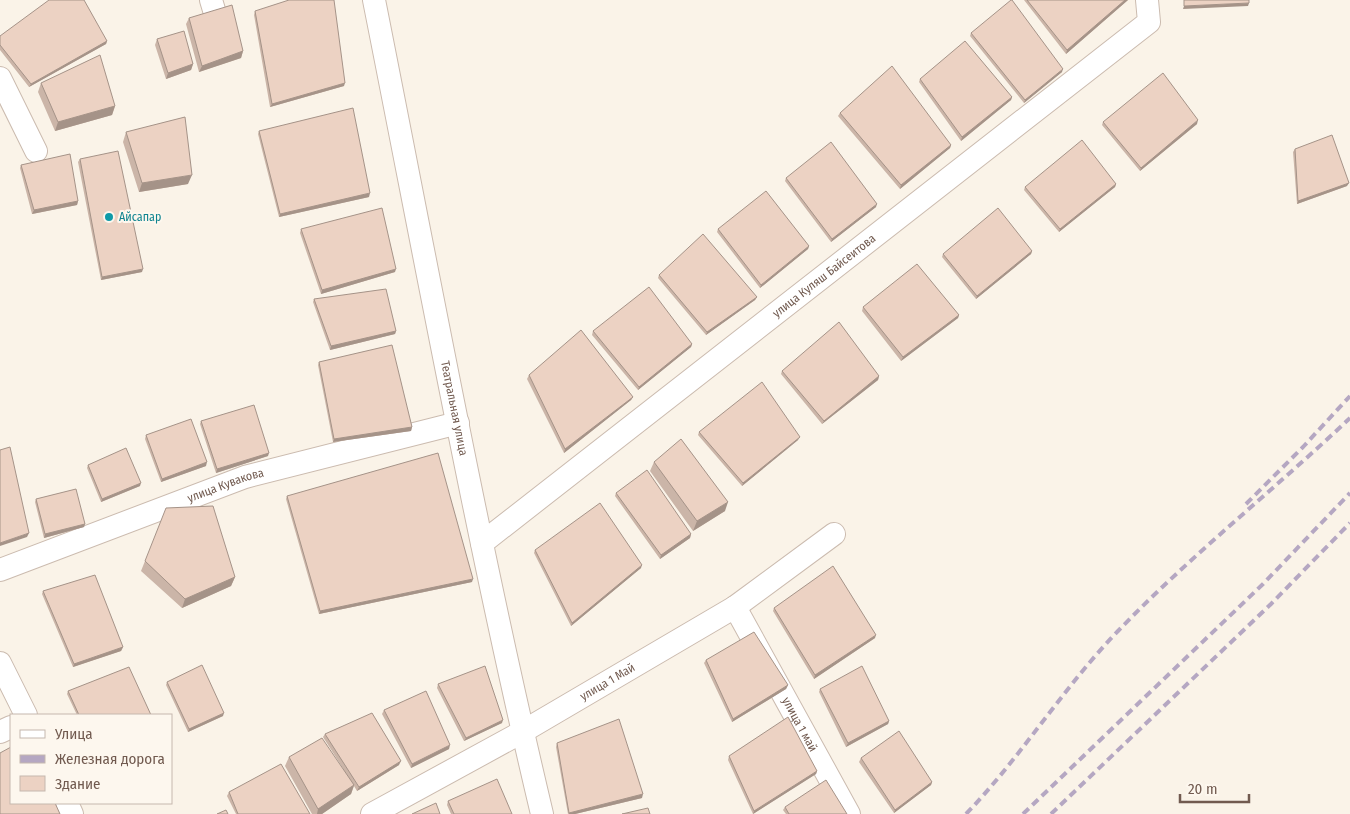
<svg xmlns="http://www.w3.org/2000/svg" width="1350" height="814" font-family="'Fira Sans Condensed',sans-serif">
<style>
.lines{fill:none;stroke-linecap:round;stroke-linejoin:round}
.minor-casing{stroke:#cbbbaf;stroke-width:24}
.minor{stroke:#fff;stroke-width:22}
.rail{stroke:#b5a7c2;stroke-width:4;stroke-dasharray:8 5;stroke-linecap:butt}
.wall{fill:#cbb5a8}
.shaded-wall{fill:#a59388}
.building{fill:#ecd2c3;stroke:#a59388}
.culture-dot{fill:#0f9aa8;stroke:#fdf7ee;stroke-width:2}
.labels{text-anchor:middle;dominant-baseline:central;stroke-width:4;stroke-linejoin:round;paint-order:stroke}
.culture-label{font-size:12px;fill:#0d838f;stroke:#fdf7ee;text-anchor:start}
.street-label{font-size:12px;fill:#715a4f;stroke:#fdf7ee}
</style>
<rect width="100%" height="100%" fill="#faf3e8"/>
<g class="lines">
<g class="minor-casing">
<g id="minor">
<path d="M 211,0 L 214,10"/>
<path id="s1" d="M 374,0 C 428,272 478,545 542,814"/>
<path d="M 0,78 L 36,151"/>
<path id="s2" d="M 482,543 L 1149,22 L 1147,0"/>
<path id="s3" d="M 0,570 L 245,477 L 458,423"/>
<path id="s4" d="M 735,607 L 849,814"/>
<path d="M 0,663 L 26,715"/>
<path d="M 0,732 L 11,727"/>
<path d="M 67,803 L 72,814"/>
<path id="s5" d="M 372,814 L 522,732 L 735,607 L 834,534"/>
</g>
</g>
<use href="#minor" class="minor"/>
<path class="rail" d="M 1246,504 L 1303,447 L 1350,396
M 966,814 C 1021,757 1063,688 1118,631 C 1191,555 1274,490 1350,418
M 1023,814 L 1263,584 L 1350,493
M 1051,814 L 1271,604 L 1350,523"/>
</g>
<path class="wall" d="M 1024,0 L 1128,0 L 1066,54 Z
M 255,11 L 344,86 L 270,107 L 254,15 Z
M 189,18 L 243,51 L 241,58 L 199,72 L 186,24 Z
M 971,33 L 1062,72 L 1024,103 L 970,36 Z
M 0,36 L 107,41 L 106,44 L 29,87 L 0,50 Z
M 157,39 L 193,64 L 191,70 L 166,79 L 155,45 Z
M 920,79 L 1012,97 L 1011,100 L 961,141 L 919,82 Z
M 41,83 L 115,106 L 112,115 L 55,131 L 38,92 Z
M 840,113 L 951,145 L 950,148 L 900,189 L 838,116 Z
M 1103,122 L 1197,124 L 1140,171 L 1102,125 Z
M 259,131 L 369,197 L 279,217 L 258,134 Z
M 126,132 L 188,184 L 139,192 L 123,142 Z
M 1295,149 L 1347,186 L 1297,204 L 1293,152 Z
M 80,159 L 142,272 L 101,280 L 78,162 Z
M 21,165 L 78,201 L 77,205 L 32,214 L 20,168 Z
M 786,178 L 876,207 L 831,242 L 785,181 Z
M 1116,184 L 1115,187 L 1059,232 L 1024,190 L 1025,187 Z
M 301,229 L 395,272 L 321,294 L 300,233 Z
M 718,229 L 809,246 L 808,249 L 760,288 L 717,232 Z
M 1032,251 L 1031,254 L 976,299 L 942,257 L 943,254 Z
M 659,275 L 757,297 L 755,300 L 706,335 L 658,278 Z
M 314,299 L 396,331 L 395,334 L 330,350 L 313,302 Z
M 863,307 L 959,315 L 958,318 L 901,361 L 862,311 Z
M 593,331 L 692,344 L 691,347 L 638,390 L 592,335 Z
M 319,362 L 412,427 L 411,431 L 333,442 L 318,365 Z
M 782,371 L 879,376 L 878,380 L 822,424 L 781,374 Z
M 529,375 L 633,397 L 631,400 L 564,453 L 527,379 Z
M 201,421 L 268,456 L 216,473 L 200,424 Z
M 699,432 L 798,440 L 742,486 L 698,435 Z
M 146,435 L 206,466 L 161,482 L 145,439 Z
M 654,462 L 725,511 L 693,531 L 650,471 Z
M 88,465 L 140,486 L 101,502 L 87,468 Z
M 616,493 L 691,534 L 690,538 L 660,559 L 615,496 Z
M 287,496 L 472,582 L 319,614 L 286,499 Z
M 36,499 L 85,524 L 84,527 L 44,538 L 35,502 Z
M 535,550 L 641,568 L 571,626 L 534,553 Z
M 145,561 L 235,577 L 231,586 L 182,608 L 141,571 Z
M 43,591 L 123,647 L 121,651 L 73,667 L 42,594 Z
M 774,608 L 875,638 L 814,679 L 773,611 Z
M 706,660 L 788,685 L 786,689 L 732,722 L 704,663 Z
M 167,682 L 223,716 L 188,732 L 166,685 Z
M 438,684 L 502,723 L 464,741 L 437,688 Z
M 820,689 L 889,721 L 888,724 L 846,747 L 819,692 Z
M 68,691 L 151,715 L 77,715 L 67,694 Z
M 384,710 L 449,749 L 411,768 L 382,714 Z
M 325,734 L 399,765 L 357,791 L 354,786 L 351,794 L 322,814 L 312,814 L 285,766 L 289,757 L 344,770 L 323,737 Z
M 557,743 L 642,798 L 575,814 L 568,814 L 556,747 Z
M 729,756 L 817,771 L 816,774 L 753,814 L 728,760 Z
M 861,758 L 932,782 L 931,785 L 894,813 L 859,762 Z
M 229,792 L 310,814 L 236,814 L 227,796 Z
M 448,801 L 512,814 L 451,814 L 447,805 Z
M 785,807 L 847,814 L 786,814 L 783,810 Z"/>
<path class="shaded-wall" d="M 1125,0 L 1128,0 L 1066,54 L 1067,50 Z
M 1249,3 L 1248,6 L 1183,9 L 1184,6 Z
M 107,41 L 106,44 L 29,87 L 31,84 Z
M 243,51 L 241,58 L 199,72 L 202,66 Z
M 193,64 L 191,70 L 166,79 L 168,73 Z
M 1063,69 L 1062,72 L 1024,103 L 1025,100 Z
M 345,83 L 344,86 L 270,107 L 272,104 Z
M 1012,97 L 1011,100 L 961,141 L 962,137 Z
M 115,106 L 112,115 L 55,131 L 58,122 Z
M 1198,120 L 1197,124 L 1140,171 L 1141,168 Z
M 951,145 L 950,148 L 900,189 L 901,185 Z
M 192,175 L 188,184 L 139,192 L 142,183 Z
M 1349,183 L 1347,186 L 1297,204 L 1298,201 Z
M 1116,184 L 1115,187 L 1059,232 L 1060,229 Z
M 370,193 L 369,197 L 279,217 L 280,214 Z
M 78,201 L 77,205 L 32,214 L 34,210 Z
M 877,204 L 876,207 L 831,242 L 832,239 Z
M 809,246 L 808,249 L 760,288 L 761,285 Z
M 1032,251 L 1031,254 L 976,299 L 977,296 Z
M 143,269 L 142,272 L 101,280 L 102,277 Z
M 396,269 L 395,272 L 321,294 L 322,290 Z
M 757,297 L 755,300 L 706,335 L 707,332 Z
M 959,315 L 958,318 L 901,361 L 903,357 Z
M 396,331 L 395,334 L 330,350 L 331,346 Z
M 692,344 L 691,347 L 638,390 L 639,387 Z
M 879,376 L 878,380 L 822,424 L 824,421 Z
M 633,397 L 631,400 L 564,453 L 565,449 Z
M 412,427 L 411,431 L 333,442 L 334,439 Z
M 800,437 L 798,440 L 742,486 L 743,483 Z
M 269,453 L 268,456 L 216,473 L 217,469 Z
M 207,462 L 206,466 L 161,482 L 162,479 Z
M 141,483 L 140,486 L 101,502 L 102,499 Z
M 728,502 L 725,511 L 693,531 L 697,521 Z
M 85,524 L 84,527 L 44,538 L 45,534 Z
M 29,533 L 27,537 L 0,546 L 0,543 Z
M 691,534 L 690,538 L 660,559 L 661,555 Z
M 642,565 L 641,568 L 571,626 L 572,623 Z
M 235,577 L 231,586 L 182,608 L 185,599 Z
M 473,579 L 472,582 L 319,614 L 320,611 Z
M 876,635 L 875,638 L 814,679 L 815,675 Z
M 123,647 L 121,651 L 73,667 L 74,664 Z
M 788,685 L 786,689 L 732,722 L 733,719 Z
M 224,713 L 223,716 L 188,732 L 189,729 Z
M 503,720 L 502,723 L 464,741 L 466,738 Z
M 889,721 L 888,724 L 846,747 L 848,743 Z
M 450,745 L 449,749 L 411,768 L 412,764 Z
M 401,761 L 399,765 L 357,791 L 359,787 Z
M 817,771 L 816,774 L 753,814 L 754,811 Z
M 932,782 L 931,785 L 894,813 L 895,810 Z
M 354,785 L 351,794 L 322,814 L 317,814 L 318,809 Z
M 643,794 L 642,798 L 575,814 L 569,814 L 569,813 Z"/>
<path class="building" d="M 49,0 L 84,0 L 107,41 L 31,84 L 0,45 L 0,36 Z
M 289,0 L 334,0 L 345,83 L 272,104 L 255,11 Z
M 1011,0 L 1012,0 L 1063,69 L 1025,100 L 971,33 Z
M 1027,0 L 1125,0 L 1067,50 Z
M 1184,0 L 1249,0 L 1249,3 L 1184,6 Z
M 232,5 L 243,51 L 202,66 L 189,18 Z
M 184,31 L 193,64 L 168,73 L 157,39 Z
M 965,41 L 1012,97 L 962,137 L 920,79 Z
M 100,55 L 115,106 L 58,122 L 41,83 Z
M 892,66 L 951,145 L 901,185 L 840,113 Z
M 1163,73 L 1198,120 L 1141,168 L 1103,122 Z
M 353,108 L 370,193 L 280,214 L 259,131 Z
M 185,117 L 192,175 L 142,183 L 126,132 Z
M 1332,135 L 1349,183 L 1298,201 L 1295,149 Z
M 1082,140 L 1116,184 L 1060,229 L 1025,187 Z
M 831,142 L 877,204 L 832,239 L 786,178 Z
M 118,151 L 143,269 L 102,277 L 80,159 Z
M 70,154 L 78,201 L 34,210 L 21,165 Z
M 766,191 L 809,246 L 761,285 L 718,229 Z
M 382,208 L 396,269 L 322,290 L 301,229 Z
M 998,208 L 1032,251 L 977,296 L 943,254 Z
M 703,234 L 757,297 L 707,332 L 659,275 Z
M 917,264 L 959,315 L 903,357 L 863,307 Z
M 649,287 L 692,344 L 639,387 L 593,331 Z
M 386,289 L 396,331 L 331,346 L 314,299 Z
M 839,322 L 879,376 L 824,421 L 782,371 Z
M 581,330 L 633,397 L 565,449 L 529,375 Z
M 392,345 L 412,427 L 334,439 L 319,362 Z
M 762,382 L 800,437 L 743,483 L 699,432 Z
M 254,405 L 269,453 L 217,469 L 201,421 Z
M 191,419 L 207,462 L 162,479 L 146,435 Z
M 681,439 L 728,502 L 697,521 L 654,462 Z
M 10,447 L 29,533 L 0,543 L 0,450 Z
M 126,448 L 141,483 L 102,499 L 88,465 Z
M 438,453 L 473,579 L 320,611 L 287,496 Z
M 647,470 L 691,534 L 661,555 L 616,493 Z
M 76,489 L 85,524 L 45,534 L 36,499 Z
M 600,503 L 642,565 L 572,623 L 535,550 Z
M 213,506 L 235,577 L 185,599 L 145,561 L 166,508 Z
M 833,566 L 876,635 L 815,675 L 774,608 Z
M 95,575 L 123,647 L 74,664 L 43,591 Z
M 754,632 L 788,685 L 733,719 L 706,660 Z
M 202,665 L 224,713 L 189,729 L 167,682 Z
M 485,666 L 503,720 L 466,738 L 438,684 Z
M 862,666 L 889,721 L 848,743 L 820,689 Z
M 129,667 L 151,715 L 79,715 L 68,691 Z
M 426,691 L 450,745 L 412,764 L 384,710 Z
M 372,713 L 401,761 L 359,787 L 325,734 Z
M 788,717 L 817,771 L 754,811 L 729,756 Z
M 619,719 L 643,794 L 569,813 L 557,743 Z
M 899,731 L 932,782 L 895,810 L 861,758 Z
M 322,738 L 354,785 L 318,809 L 289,757 Z
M 11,747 L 11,803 L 55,803 L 60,814 L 0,814 L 0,753 Z
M 281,764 L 310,814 L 238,814 L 229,792 Z
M 497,779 L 512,814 L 454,814 L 448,801 Z
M 826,780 L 847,814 L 789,814 L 785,807 Z
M 436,803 L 440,814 L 412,814 Z
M 648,808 L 650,814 L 622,814 Z
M 226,810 L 228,814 L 217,814 Z"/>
<circle class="culture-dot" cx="109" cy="217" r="5"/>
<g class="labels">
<g class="culture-label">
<text x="119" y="217">Айсапар</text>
</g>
<g class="street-label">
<text stroke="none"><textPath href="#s2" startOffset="434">улица Куляш Байсеитова</textPath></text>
<text stroke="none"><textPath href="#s1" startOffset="416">Театральная улица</textPath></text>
<text stroke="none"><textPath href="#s3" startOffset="241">улица Кувакова</textPath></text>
<text stroke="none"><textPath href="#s5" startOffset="270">улица 1 Май</textPath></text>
<text stroke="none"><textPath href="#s4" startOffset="134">улица 1 май</textPath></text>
</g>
</g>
<rect x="10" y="714" width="162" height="90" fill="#fdf7ee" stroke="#c5b8ae"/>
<rect x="20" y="730" width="25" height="8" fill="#ffffff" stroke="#c5b8ae"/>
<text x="55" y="739" font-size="15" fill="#715a4f">Улица</text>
<rect x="20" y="755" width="25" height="8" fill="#b5a7c2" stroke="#c5b8ae"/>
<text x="55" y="764" font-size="15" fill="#715a4f">Железная дорога</text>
<rect x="20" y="776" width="25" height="15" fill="#ecd2c3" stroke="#c5b8ae"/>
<text x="55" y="789" font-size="15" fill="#715a4f">Здание</text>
<path d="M1180 794v8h69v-8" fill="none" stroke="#715a4f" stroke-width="2.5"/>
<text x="1188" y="794" font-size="15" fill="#715a4f" stroke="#fdf7ee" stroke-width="4" paint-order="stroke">20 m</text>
</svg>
